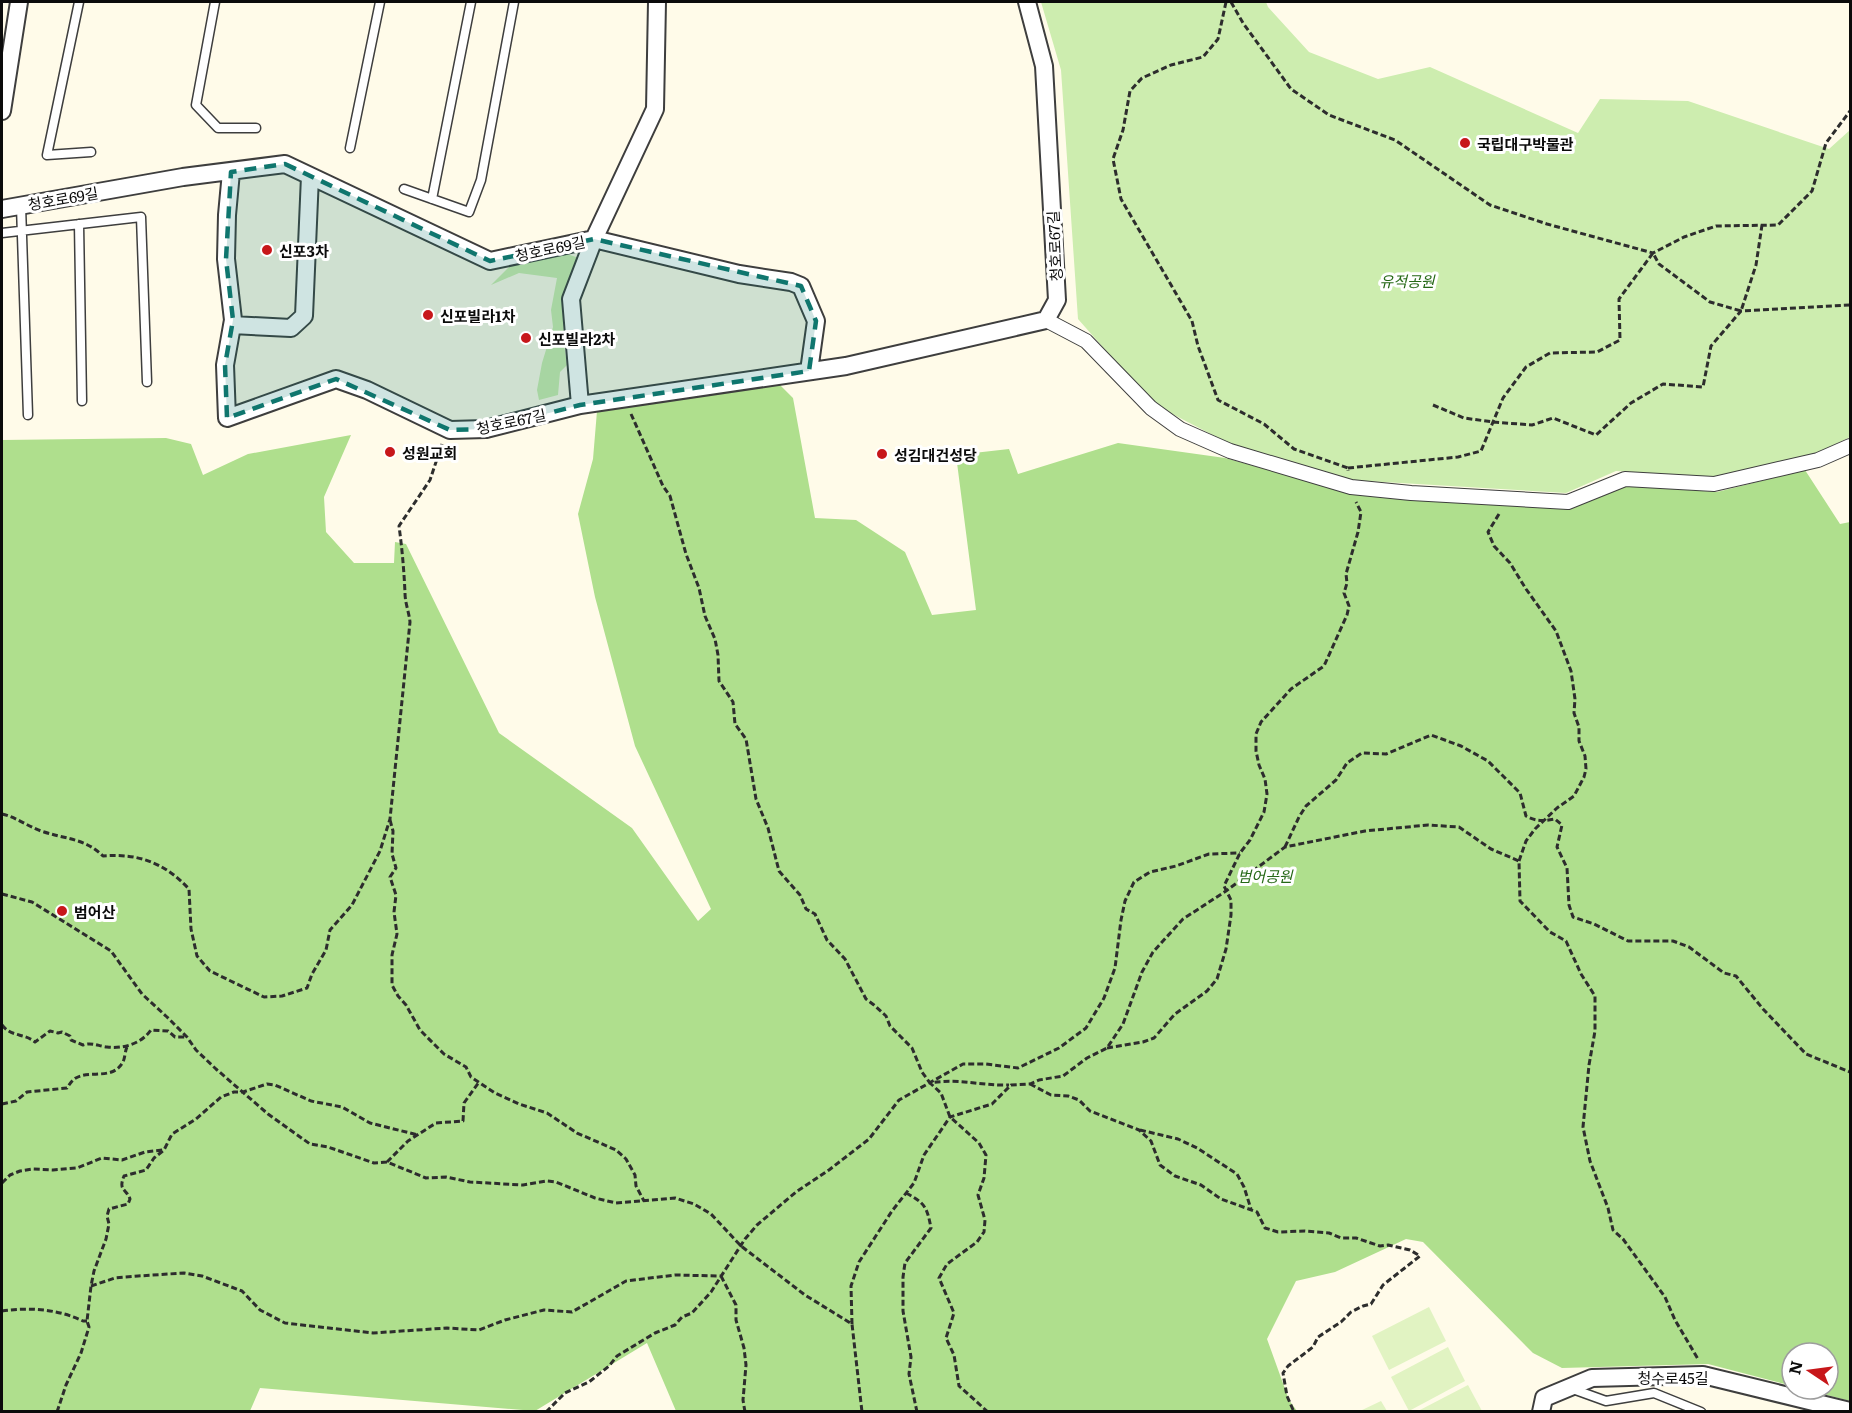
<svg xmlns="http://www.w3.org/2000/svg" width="1852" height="1413" font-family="Literata,'Noto Sans KR',serif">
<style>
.green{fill:#cdedaf}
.forest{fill:#afdf8d}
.pitch{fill:#e1f3c2}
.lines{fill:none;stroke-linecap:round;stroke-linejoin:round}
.service-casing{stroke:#3e3e3e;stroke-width:11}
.pedestrian-casing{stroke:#3e3e3e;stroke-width:16}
.minor-casing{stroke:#3e3e3e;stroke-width:20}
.path{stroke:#2d2d2d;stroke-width:3;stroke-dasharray:6 3;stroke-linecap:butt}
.service{stroke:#fff;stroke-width:8}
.pedestrian{stroke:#fff;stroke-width:14}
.minor{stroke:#fff;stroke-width:16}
.marked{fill:#0f766e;fill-opacity:0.2;stroke:#0f766e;stroke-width:4.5;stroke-dasharray:12 8;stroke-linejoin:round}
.poi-dot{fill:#c7171a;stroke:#fff;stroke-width:2}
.labels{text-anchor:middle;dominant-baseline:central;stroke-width:6;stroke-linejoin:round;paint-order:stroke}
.poi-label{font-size:15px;font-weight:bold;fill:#0b0b0b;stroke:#fff;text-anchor:start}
.street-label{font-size:15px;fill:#0b0b0b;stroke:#fff}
.park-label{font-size:15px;font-style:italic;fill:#256816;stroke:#fff}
</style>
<rect width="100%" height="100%" fill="#fffbe9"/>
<path class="green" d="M 1041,2 L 1266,2 L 1268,7 L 1309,52 L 1378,79 L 1430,67 L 1578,133 L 1600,99 L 1688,101 L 1829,149 L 1850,130 L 1850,437 L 1815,454 L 1717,477 L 1616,471 L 1566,493 L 1350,480 L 1232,445 L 1153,404 L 1078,319 L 1061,70 Z
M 564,253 L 579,258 L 563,294 L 564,344 L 567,365 L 560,372 L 558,395 L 539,400 L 537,390 L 542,363 L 553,327 L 551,310 L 557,278 L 519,273 L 491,285 L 510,266 Z"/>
<path class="forest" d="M 778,383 L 793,398 L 815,518 L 856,520 L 905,552 L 932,615 L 976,610 L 956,455 L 1009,449 L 1018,474 L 1118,443 L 1225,458 L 1351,493 L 1568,506 L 1616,485 L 1717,492 L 1805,470 L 1840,524 L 1850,522 L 1850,1401 L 1804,1389 L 1828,1389 L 1828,1353 L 1792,1353 L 1792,1386 L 1708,1364 L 1562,1368 L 1533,1353 L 1423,1242 L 1406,1239 L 1335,1272 L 1296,1281 L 1267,1339 L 1289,1400 L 1297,1411 L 676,1411 L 647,1343 L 535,1411 L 260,1388 L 250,1411 L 2,1411 L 2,440 L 166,438 L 191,444 L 203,475 L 248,454 L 351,435 L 324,497 L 326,532 L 354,563 L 394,563 L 395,542 L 406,544 L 499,733 L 632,828 L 698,921 L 711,909 L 635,746 L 595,597 L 578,514 L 593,459 L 597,411 Z"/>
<path class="pitch" d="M 1429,1307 L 1446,1341 L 1389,1370 L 1372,1336 Z
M 1448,1347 L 1465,1381 L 1409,1411 L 1391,1377 Z
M 1468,1385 L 1482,1411 L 1418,1411 Z
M 1381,1401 L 1387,1411 L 1359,1411 L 1360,1411 Z"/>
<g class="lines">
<g class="service-casing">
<path id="service" d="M 79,2 L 47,155 L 91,152
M 215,2 L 196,105 L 218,128 L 256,128
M 350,148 L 380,2
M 404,189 L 469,212 L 481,180 L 514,2
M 432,199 L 471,2
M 21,206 L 28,415
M 79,224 L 82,401
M 2,233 L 141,217 L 147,382
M 1570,1388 L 1606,1401 L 1654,1393 L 1701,1412"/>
</g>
<g class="pedestrian-casing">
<path id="pedestrian" d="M 1046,320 L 1086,341 L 1151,408 L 1180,429 L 1230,451 L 1351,487 L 1411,493 L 1568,502 L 1625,479 L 1714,484 L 1818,460 L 1850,446"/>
</g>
<g class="minor-casing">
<path id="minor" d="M 2,111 L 19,2
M 231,172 L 227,215 L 226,259 L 233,320 L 225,365 L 227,418 L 336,379 L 367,390 L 450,430 L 486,429 L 580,405 L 846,366 L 1046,320 L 1057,300 L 1044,66 L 1027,2
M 2,209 L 183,177 L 285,164 L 490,261 L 594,239 L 739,274 L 791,282 L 801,286 L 816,321 L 809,371
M 232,325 L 291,328 L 304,316 L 310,176
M 580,405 L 571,299 L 594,239 L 655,109 L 657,2
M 1541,1412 L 1544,1398 L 1592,1378 L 1703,1375 L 1850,1411"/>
</g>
<path class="path" d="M 1226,2 L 1218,39 L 1203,57 L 1171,65 L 1142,78 L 1130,91 L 1123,130 L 1113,159 L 1121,199 L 1192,321 L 1198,346 L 1218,400 L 1264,424 L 1294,449 L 1348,468 L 1348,471
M 1231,2 L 1243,23 L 1291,89 L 1329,115 L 1395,140 L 1490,205 L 1547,224 L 1653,253 L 1684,237 L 1716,226 L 1778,225 L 1812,191 L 1826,143 L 1850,111
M 1433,405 L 1464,418 L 1493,422 L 1532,425 L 1553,418 L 1596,435 L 1631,403 L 1663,384 L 1703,387 L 1711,346 L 1741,311 L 1850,305
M 631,414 L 663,486 L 670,496 L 686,554 L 699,588 L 705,616 L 715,639 L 718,655 L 719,681 L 733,702 L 735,724 L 746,739 L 756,799 L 768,828 L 779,871 L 800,895 L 806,909 L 815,914 L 827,940 L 845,959 L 866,999 L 874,1005 L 886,1016 L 890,1026 L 912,1048 L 922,1072 L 930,1083
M 1348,468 L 1458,457 L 1481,451 L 1503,398 L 1526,367 L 1550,353 L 1597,352 L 1620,340 L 1619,299 L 1653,253 L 1659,264 L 1710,302 L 1741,311 L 1756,265 L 1762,225
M 1499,514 L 1488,532 L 1494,546 L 1510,563 L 1526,589 L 1556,631 L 1571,671 L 1575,699 L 1574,713 L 1579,727 L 1579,741 L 1585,756 L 1586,769 L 1584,777 L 1574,796 L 1557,808 L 1535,829 L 1526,841 L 1519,861
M 2,814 C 16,817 27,826 41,831 C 64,839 85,838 103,856 C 138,853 165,863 189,889 L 191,929 L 197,956 L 210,971 L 264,997 L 282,996 L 307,988 L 312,974 L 326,950 L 330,930 L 352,905 L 380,851 L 390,819 L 410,622 C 409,612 405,603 405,593 C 404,570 402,548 399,526 L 430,480 L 442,444
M 390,820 L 393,831 L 392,854 L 396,868 L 390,877 L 396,895 L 394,912 L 397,934 L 392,955 L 392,985 L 398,996 L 406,1005 L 420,1030 L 444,1054 L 466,1067 L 471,1077 L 495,1093 L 519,1104 L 547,1113 L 577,1133 L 616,1150 L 626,1159 L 635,1175 L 636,1186 L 644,1201
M 1285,847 L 1299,817 L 1306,806 L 1336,780 L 1347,763 L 1362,753 L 1386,754 L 1431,735 L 1461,746 L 1488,761 L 1520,793 L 1526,816 C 1536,822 1545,821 1555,819 L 1562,825 L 1557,847 L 1567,868 L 1569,905 L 1573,917 L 1594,924 L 1628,941 L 1673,941 L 1689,947 L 1724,973 L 1736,976 L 1763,1009 L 1806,1054 L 1850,1072
M 2,894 L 32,902 L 111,951 L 142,994 L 167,1017 L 187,1037 L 196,1050 L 216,1069 L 268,1114 L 310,1144 L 328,1147 L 374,1163 L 387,1162 L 426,1178 L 446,1177 L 470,1182 L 523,1185 L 547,1181 L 556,1182 L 595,1198 L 616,1203 L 675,1198 L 694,1204 L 711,1214 L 741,1246 L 805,1295 L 852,1324 L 862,1412
M 2,1025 C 11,1037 24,1033 35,1042 L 50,1031 L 58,1033 L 62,1032 L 70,1036 L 71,1040 L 83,1045 C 92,1042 98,1046 107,1047 C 123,1049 141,1044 151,1030 L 168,1031 L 175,1037 L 187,1037
M 1107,1048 L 1143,1042 L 1154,1038 L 1175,1014 L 1207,991 L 1217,979 L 1226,949 L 1231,915 L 1231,900 L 1224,886 L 1240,853 L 1250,840 L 1264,812 L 1267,794 L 1265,779 L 1259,765 L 1256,751 L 1256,734 L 1261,722 L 1291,689 L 1324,666 L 1347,615 L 1349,606 L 1344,593 L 1347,583 L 1346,574 L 1358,532 L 1361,512 L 1356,502
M 1030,1084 L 1051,1095 L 1068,1096 L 1079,1100 L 1090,1111 L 1139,1130 L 1151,1141 L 1160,1165 L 1175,1176 L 1201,1185 L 1221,1199 L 1257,1212 L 1265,1228 L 1278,1232 L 1305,1231 L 1329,1233 L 1341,1238 L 1356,1238 L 1380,1246 L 1388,1245 L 1410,1250 L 1420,1256 L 1383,1285 L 1371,1304 L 1363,1306 L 1351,1312 L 1341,1322 L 1318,1337 L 1313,1347 L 1288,1366 L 1283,1373 L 1287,1396 L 1294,1412
M 2,1104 L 16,1101 L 27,1092 L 67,1088 C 69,1085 71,1082 73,1080 C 87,1068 112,1082 123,1062 C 125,1058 125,1051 127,1047
M 1140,1130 L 1178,1139 L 1197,1148 L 1237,1174 L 1244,1187 L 1251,1209
M 387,1162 L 408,1141 L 436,1123 L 463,1121 L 464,1103 L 479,1082
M 2,1183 L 10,1175 L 20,1171 L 32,1169 L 53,1170 L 77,1168 L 102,1158 L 122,1160 L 145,1152 L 163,1150
M 906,1193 C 925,1203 927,1207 931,1228 L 905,1263 L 903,1277 L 903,1311 L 911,1357 L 909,1374 L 917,1412
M 721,1276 L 736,1305 L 736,1320 L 744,1348 L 746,1365 L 743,1400 L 745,1412
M 91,1286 L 115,1278 L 138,1276 L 184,1273 L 202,1276 L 242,1291 L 260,1310 L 285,1323 L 373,1333 L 447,1328 L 479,1330 L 505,1320 L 544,1310 L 572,1312 L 626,1281 L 675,1275 L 721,1276
M 2,1311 C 29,1307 58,1309 83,1321 L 87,1321
M 852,1324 L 851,1286 L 859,1262 L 892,1211 L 914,1183 L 924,1155 L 950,1117 L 992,1104 L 1011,1085 L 1030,1084 L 1039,1080 L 1063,1076 L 1087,1058 L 1107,1048 L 1123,1024 L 1142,972 L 1153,952 L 1183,919 L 1226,891 L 1285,847 L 1365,831 L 1428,825 L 1459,827 L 1491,849 L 1519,861 L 1520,901 L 1550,932 L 1566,941 L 1581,974 L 1595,996 L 1595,1031 L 1589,1065 L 1583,1127 L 1590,1161 L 1608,1208 L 1613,1230 L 1623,1239 L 1665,1297 L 1675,1320 L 1698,1359
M 57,1412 L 66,1385 L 81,1353 L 89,1327 L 87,1321 L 91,1286 L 94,1271 L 106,1239 L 109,1224 L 107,1216 L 109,1209 L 128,1204 L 130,1199 C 126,1188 118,1191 124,1176 L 146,1170 L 154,1158 L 164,1150 L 172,1134 L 196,1119 L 221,1097 L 234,1092 L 243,1092 L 267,1084 L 275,1085 L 311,1101 L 342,1107 L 370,1123 L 418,1135
M 546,1412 L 565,1393 L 589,1382 L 609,1366 L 617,1356 L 655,1333 L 675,1325 L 682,1317 L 692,1313 L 711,1292 L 745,1239 L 757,1225 L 796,1192 L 829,1170 L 869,1139 L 899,1100 L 963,1064 L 986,1064 L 1018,1068 L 1059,1048 L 1086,1028 L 1104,998 L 1115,968 L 1121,920 L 1125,901 L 1134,882 L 1150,872 L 1176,866 L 1209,854 L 1240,853
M 988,1412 L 959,1386 L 954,1355 L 946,1338 L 954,1313 L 939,1278 L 947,1264 L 977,1242 L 984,1232 L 985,1220 L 978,1195 L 984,1178 L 986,1155 L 979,1143 L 950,1117 L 941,1093 L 930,1083 C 960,1078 981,1086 1009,1085"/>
<use href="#service" class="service"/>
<use href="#pedestrian" class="pedestrian"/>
<use href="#minor" class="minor"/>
</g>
<path class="marked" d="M 285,164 L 490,261 L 594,239 L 801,286 L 816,321 L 809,371 L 580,405 L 486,429 L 450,430 L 336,379 L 227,418 L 225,365 L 233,320 L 226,259 L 231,172 Z"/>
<g class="poi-dot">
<circle cx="1465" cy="143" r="6"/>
<circle cx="267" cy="250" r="6"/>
<circle cx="428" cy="315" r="6"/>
<circle cx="526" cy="338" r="6"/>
<circle cx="390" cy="452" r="6"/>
<circle cx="882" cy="454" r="6"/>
<circle cx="62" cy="911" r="6"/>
</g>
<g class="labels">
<g class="poi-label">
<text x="1477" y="143">국립대구박물관</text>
<text x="279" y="250">신포3차</text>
<text x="440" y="315">신포빌라1차</text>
<text x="538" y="338">신포빌라2차</text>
<text x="402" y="452">성원교회</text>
<text x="894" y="454">성김대건성당</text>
<text x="74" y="911">범어산</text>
</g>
<g class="street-label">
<text transform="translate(63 198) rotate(-10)">청호로69길</text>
<text transform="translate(1054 246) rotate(-93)">청호로67길</text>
<text transform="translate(550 248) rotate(-12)">청호로69길</text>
<text transform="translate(511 421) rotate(-12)">청호로67길</text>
<text x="1673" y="1377">청수로45길</text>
</g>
<g class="park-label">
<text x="1407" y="280">유적공원</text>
<text x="1265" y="875">범어공원</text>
</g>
</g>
<rect width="1852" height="1413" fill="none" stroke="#0b0b0b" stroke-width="6"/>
<g transform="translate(1810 1371) rotate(283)"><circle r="28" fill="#ffffff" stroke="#9d9d9d" stroke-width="1.5"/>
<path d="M0-4.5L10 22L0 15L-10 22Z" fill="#c7171a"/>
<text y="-9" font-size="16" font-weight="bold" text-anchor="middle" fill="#0b0b0b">N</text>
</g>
</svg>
